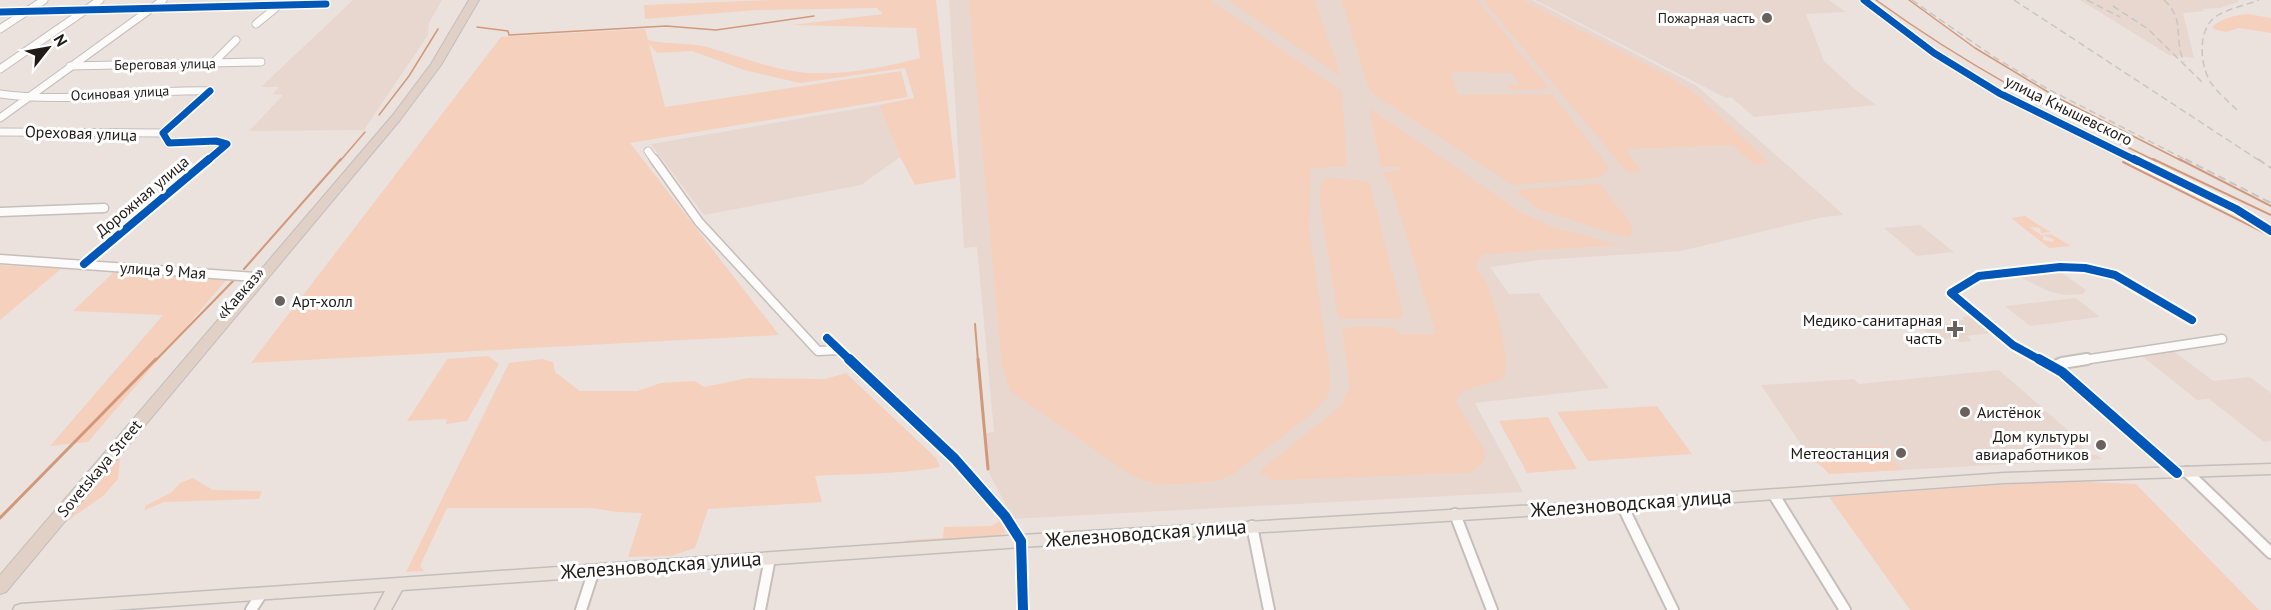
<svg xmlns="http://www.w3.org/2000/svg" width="2271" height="610" font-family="'PT Sans',sans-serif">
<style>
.built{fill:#e8d7ce}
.green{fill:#f5d0bd}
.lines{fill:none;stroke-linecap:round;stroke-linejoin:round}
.stream-far2{stroke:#d2987a;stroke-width:1.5}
.stream-far1{stroke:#d2987a;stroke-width:2}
.stream{stroke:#d2987a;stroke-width:3}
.minor-far2-casing{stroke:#c5bebb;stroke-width:9}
.minor-far1-casing{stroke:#c5bebb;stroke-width:11}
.minor-casing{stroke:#c5bebb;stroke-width:14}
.major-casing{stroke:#c3bebc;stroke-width:3}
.highway-casing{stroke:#c3bebc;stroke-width:2}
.minor-far2{stroke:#fcfbfa;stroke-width:7}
.minor-far1{stroke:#fcfbfa;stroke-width:8}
.minor{stroke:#fcfbfa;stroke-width:10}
.major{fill:#ebe1db;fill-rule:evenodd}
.highway{fill:#e0d0c5;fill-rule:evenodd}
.rail-far1{stroke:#c8c6c5;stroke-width:1.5;stroke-dasharray:7 4;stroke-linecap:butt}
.rail{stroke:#c8c6c5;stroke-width:2;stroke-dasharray:8 4.5;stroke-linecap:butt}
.cycleway-far2-casing{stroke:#fff;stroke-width:10}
.cycleway-far1-casing{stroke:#fff;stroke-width:12}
.cycleway-casing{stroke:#fff;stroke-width:14}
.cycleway-far2{stroke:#0057b8;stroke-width:7}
.cycleway-far1{stroke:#0057b8;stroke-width:8}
.cycleway{stroke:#0057b8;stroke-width:10}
.poi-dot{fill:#68615d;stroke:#fff;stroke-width:2}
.labels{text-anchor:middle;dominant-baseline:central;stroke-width:6;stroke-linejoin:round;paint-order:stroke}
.far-poi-label{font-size:14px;fill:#211b18;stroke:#fff;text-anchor:end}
.far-street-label{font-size:14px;fill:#211b18;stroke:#fff}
.street-label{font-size:16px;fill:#211b18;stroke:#fff}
.poi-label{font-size:16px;fill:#211b18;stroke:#fff;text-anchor:end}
.near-street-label{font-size:20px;fill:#211b18;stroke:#fff}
</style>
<rect width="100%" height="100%" fill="#ebe2de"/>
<path class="built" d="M 353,0 L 442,0 L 429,23 L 428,35 L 364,130 L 249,131 L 283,95 L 272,94 L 279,87 L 261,87 Z
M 949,0 L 1532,0 L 1697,86 L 1844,215 L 1823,217 L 1681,251 L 1540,260 L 1490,267 L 1509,294 L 1539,293 L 1609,388 L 1475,403 L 1523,492 L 1013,519 L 989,473 L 986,433 L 994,432 L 977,247 L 964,248 Z
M 1535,0 L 1829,0 L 1846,12 L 1806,14 L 1824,61 L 1856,90 L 1876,105 L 1754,117 L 1731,97 L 1726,98 Z
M 2080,0 L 2238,0 L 2238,2 L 2220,8 L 2202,9 L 2205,11 L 2183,13 L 2194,58 L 2169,55 Z
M 879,105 L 900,157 L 861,185 L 704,215 L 651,144 Z
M 1920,225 L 1954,252 L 1917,256 L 1884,228 Z
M 2059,271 L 2086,290 L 2083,294 L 2064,295 L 2048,291 L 2016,275 Z
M 2076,298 L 2100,317 L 2030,326 L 2005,306 Z
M 1971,316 L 1991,333 L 1967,336 L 1972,341 L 1960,342 L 1955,338 L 1935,340 L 1916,322 L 1938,325 L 1951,324 L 1950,322 L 1965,320 L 1962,317 Z
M 2171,349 L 2213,381 L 2250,377 L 2271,393 L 2271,441 L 2264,442 L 2209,399 L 2197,400 L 2138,353 Z
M 1999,370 L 2078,439 L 2074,440 L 2091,455 L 2097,455 L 2102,459 L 1829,474 L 1822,465 L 1813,462 L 1761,385 L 1854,379 L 1859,384 Z"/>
<path class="green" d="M 770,0 L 936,0 L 956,178 L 915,185 L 900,157 L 879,105 L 914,98 L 905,68 L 800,83 L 744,70 L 692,51 L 657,53 L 649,44 L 665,107 L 901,71 L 908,97 L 630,143 L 779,335 L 251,363 L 501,37 L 645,29 L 648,40 C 668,45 687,42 707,47 C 735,55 763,66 792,71 C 833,78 881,68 920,58 L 916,28 L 792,25 L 883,14 L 877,8 L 757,10 L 645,19 L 644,5 Z
M 969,0 L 1210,0 L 1342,91 L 1347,166 L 1311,168 L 1309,228 L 1329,366 L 1330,384 L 1328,397 L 1310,415 L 1232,475 L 1213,482 L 1157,485 L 1131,475 L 1010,391 L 1002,364 Z
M 1228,0 L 1315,0 L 1341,76 Z
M 1341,0 L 1477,0 L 1550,89 L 1511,90 L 1508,85 L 1519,85 L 1513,73 L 1450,72 L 1458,95 L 1552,94 L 1608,166 L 1608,171 L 1598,178 L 1513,185 L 1370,92 Z
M 1483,0 L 1523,0 L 1668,76 L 1696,94 L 1768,162 L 1755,165 L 1732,145 L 1625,149 L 1641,170 L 1638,173 L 1626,171 Z
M 2248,14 L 2271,18 L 2271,33 L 2239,28 L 2226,32 L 2213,29 L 2213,26 C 2223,18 2235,15 2248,14 Z
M 1369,108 L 1521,212 L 1551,226 L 1618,245 L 1484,254 L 1478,260 L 1476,268 C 1479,272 1483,276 1485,280 C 1493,295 1515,367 1502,379 L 1463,391 L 1455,401 L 1486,452 C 1484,464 1479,467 1469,473 L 1273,480 L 1261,473 L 1262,469 L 1342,405 L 1350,385 L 1342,330 C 1356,323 1378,327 1394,328 L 1399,334 L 1436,334 L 1392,188 L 1382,172 L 1400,171 L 1399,167 L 1381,167 Z
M 1327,178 L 1369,181 L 1403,314 L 1401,318 L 1343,319 L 1338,316 L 1321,212 L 1319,191 L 1322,180 Z
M 1601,184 C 1608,201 1630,214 1633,232 L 1629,238 L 1549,213 L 1537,208 L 1517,192 L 1521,189 Z
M 2025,216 L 2050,232 L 2041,233 L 2040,228 L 2029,227 L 2043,236 L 2043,240 L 2054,242 L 2053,239 L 2042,235 L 2051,234 L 2071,246 L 2049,248 L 2011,218 Z
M 0,265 L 61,269 L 0,320 Z
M 115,271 L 228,278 L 88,442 L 50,446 L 163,315 L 73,311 Z
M 488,356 L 499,364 L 467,421 L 446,424 L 447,419 L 407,421 L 447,359 Z
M 542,359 L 553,362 L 555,372 L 580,391 L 637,391 L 661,383 L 695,381 L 704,387 L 748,378 L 825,379 L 846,373 L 936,458 L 940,467 C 901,475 856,473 815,476 L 822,502 L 708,509 L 695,548 L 671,556 L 628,557 L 642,513 L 617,512 L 591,508 L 447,508 L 420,566 L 424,571 L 406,572 L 509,363 Z
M 1657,406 L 1692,454 L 1588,461 L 1557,412 Z
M 1548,417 L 1577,469 L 1527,473 L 1499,421 Z
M 1882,446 L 1901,470 L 1829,474 C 1821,464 1812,461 1804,450 Z
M 121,449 L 118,479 L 103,496 L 53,531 Z
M 193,478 L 213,490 L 262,491 L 259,499 L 164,502 L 145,510 L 145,506 L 172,492 L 180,483 Z
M 2061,481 L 2136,484 L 2259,610 L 1910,610 L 1829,497 Z
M 999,521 L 1003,523 L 1005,533 L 998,536 L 902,543 L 906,540 L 943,538 L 944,527 L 992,526 Z"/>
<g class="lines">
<path class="stream-far2" d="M 1876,0 C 1964,64 2058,114 2156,161
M 1909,0 L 1975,48 L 2058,98 L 2182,161
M 477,27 L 508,31 L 509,35 L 666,26 L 716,30 L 814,16
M 379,115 L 409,76 L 438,29
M 340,161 L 365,132"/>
<path class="stream-far1" d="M 2153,159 L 2271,215
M 2179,159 L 2271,206
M 2123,162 L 2271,236
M 244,269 L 341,159
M 975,324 L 978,361
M 155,361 L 236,278"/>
<path class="stream" d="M 978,359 L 988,469
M 0,518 L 156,359"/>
<g class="minor-far2-casing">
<path id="minor-far2" d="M 1864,0 L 1934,53 L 1999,93 L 2137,161
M 0,12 L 326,4
M 256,24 L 278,6
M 0,29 L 44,0
M 213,63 L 236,40
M 70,66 L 261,62
M 0,69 L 100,0
M 0,94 C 69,104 140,89 210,91
M 0,118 L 163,0
M 0,132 L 163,133
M 648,151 L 655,161
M 207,161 L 227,144 L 216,141 L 169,143 L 163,133 L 210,91"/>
</g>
<g class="minor-far1-casing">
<path id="minor-far1" d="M 654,159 L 699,222 L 818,351 L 839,350
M 2134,159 L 2236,209 L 2271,231
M 0,212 L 104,208
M 0,259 L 255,277
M 84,264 L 209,159
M 827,338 L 851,361
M 2042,361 L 2013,345 L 1951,293 L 1979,276 L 2060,267 L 2085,268 L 2115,275 L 2192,320
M 2077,361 L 2222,339"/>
</g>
<g class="minor-casing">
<path id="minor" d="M 849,359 L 955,459 L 1005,516 L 1021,541 L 1023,610
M 2039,359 L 2062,372 L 2177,473
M 2053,367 L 2062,363 L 2087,359
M 2187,472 L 2271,553
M 1774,495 L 1845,610
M 1622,505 L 1673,610
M 1455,514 L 1492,610
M 1252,526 L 1269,610
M 251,610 L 262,593
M 581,610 L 594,570
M 760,610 L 770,558"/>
</g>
<g class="major-casing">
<path id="major" d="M 2271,464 L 2271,474 L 2004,483 L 1622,510 L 1021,547 L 402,590 L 391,610 L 375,610 L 385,591 L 112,610 L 13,610 L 15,606 L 21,604 L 1021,535 L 1622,500 L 2004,473 Z"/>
</g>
<g class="highway-casing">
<path id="highway" d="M 469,0 L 479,0 L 441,65 L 400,120 L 6,592 L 0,594 L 0,575 L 392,116 L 431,64 Z"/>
</g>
<use href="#minor-far2" class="minor-far2"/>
<use href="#minor-far1" class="minor-far1"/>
<use href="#minor" class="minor"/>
<use href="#major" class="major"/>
<use href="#highway" class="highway"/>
<path class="rail-far1" d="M 1912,0 L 1994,57 L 2046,88 L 2188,161
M 2014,0 L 2260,161
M 2087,0 L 2120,17
M 2164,0 C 2186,20 2173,38 2184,62
M 2113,6 L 2148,29 L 2202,82
M 2237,110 C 2228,101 2218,93 2211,83 C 2200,66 2197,31 2215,17 C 2227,9 2246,5 2259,0"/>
<path class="rail" d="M 2185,159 L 2271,203
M 2258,159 L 2271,168"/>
<g class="cycleway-far2-casing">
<path id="cycleway-far2" d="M 1864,0 L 1934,53 L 1999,93 L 2137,161
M 0,12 L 326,4
M 207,161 L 227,144 L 216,141 L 169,143 L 163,133 L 210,91"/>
</g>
<g class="cycleway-far1-casing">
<path id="cycleway-far1" d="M 2134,159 L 2236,209 L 2271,231
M 84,264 L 209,159
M 827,338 L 851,361
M 2042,361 L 2013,345 L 1951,293 L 1979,276 L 2060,267 L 2085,268 L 2115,275 L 2192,320"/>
</g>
<g class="cycleway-casing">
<path id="cycleway" d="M 849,359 L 955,459 L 1005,516 L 1021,541 L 1023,610
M 2039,359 L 2062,372 L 2177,473"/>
</g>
<use href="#cycleway-far2" class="cycleway-far2"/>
<use href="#cycleway-far1" class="cycleway-far1"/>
<use href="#cycleway" class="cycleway"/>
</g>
<g class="poi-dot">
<circle cx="1767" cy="18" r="6"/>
<circle cx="280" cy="301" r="6"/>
<path d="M1952 320h6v6h6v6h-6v6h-6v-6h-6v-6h6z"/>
<circle cx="1965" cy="412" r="6"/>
<circle cx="2101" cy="445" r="6"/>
<circle cx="1901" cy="453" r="6"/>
</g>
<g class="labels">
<g class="far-poi-label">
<text x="1755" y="18">Пожарная часть</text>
</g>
<g class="far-street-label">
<text transform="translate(165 64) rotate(-1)">Береговая улица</text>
<text transform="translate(120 93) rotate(-3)">Осиновая улица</text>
</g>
<g class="street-label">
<text transform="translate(2069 110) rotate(26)">улица Кнышевского</text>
<text transform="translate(81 133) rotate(2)">Ореховая улица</text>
<text transform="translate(142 196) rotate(-40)">Дорожная улица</text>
<text transform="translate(163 270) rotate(4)">улица 9 Мая</text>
<text transform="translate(240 293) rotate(-49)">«Кавказ»</text>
<text transform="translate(99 468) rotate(-50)">Sovetskaya Street</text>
</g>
<g class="poi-label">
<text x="292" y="301" text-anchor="start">Арт-холл</text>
<text x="1942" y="320">Медико-санитарная<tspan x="1942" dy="18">часть</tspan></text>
<text x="1977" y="412" text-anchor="start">Аистёнок</text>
<text x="2089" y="436">Дом культуры<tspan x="2089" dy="18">авиаработников</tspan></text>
<text x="1889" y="453">Метеостанция</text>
</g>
<g class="near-street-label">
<text transform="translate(1631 503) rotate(-4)">Железноводская улица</text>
<text transform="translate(1146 533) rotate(-4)">Железноводская улица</text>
<text transform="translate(661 565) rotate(-4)">Железноводская улица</text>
</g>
</g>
<g transform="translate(48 48) rotate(59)" stroke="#ffffff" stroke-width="4.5" paint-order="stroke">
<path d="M0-4.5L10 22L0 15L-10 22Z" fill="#211b18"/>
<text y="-9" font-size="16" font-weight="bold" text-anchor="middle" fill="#211b18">N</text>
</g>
</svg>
